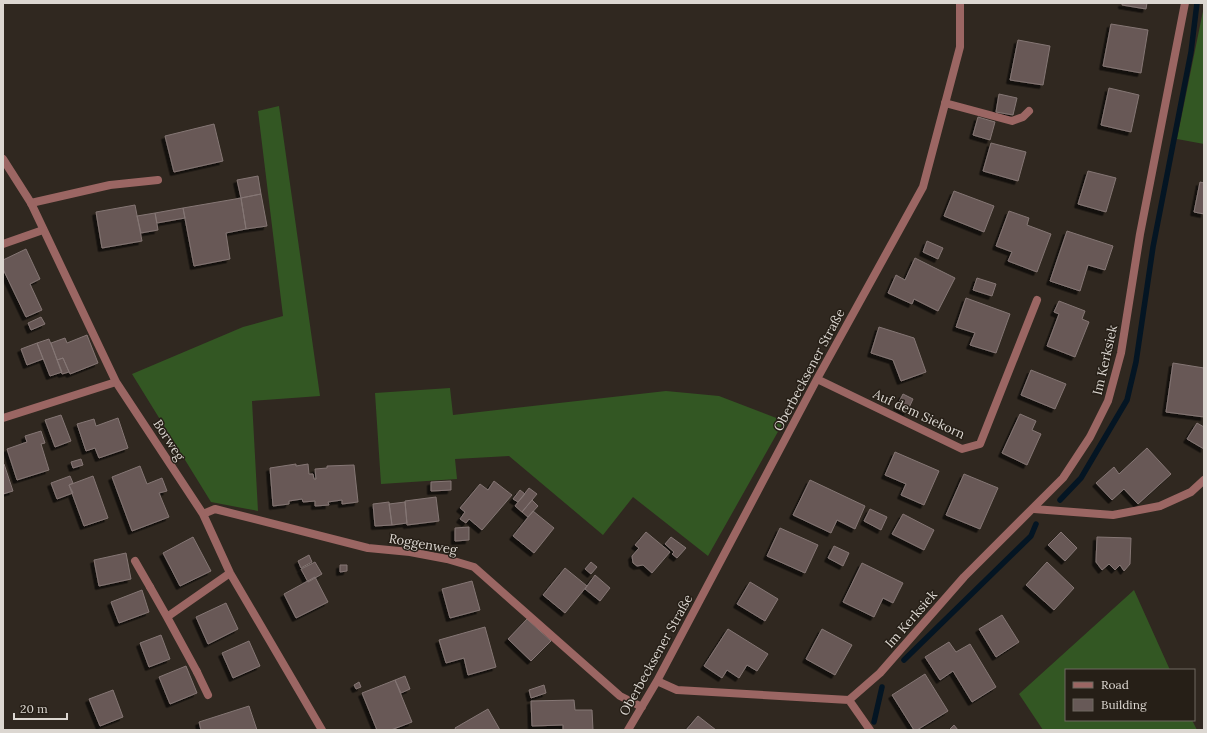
<svg xmlns="http://www.w3.org/2000/svg" width="1207" height="733" font-family="Lora,serif">
<style>
.grass{fill:#335723}
.lines{fill:none;stroke-linecap:round;stroke-linejoin:round}
.stream{stroke:#041523;stroke-width:5.5}
.building{fill:#675957;stroke:#857674;filter:url(#shadow)}
.lane{stroke:#9b6663;stroke-width:8}
.street{stroke:#9b6663;stroke-width:8}
.labels{text-anchor:middle;dominant-baseline:central;stroke-width:3;stroke-linejoin:round;paint-order:stroke}
.street-label{font-size:13px;fill:#dcd7d1;stroke:#261f17}
</style>
<defs>
<filter id="shadow"><feDropShadow dx="-3.5" dy="3.5" stdDeviation="0" flood-color="#0009"/></filter>
</defs>
<rect width="100%" height="100%" fill="#302820"/>
<path class="grass" d="M 1204,6 L 1204,144 L 1177,139 Z
M 279,106 L 320,396 L 252,401 L 258,511 L 211,502 L 132,374 L 243,327 L 283,316 L 258,111 Z
M 450,388 L 453,415 L 666,391 L 719,396 L 784,421 L 708,556 L 633,497 L 603,535 L 509,456 L 455,459 L 457,479 L 381,484 L 375,393 Z
M 1134,590 L 1170,670 L 1066,670 L 1066,720 L 1192,720 L 1197,730 L 1043,730 L 1019,694 Z"/>
<g class="lines">
<path class="stream" d="M 1060,500 L 1081,478 L 1127,400 L 1136,362 L 1153,247 L 1191,52 L 1197,3
M 904,660 L 1031,536 L 1036,524
M 874,722 L 882,687"/>
</g>
<path class="building" d="M 1122,3 L 1147,3 L 1146,9 L 1122,5 Z
M 1111,24 L 1148,30 L 1141,73 L 1103,66 Z
M 1018,40 L 1050,46 L 1043,85 L 1010,80 Z
M 1109,88 L 1139,95 L 1131,132 L 1101,125 Z
M 999,94 L 1017,98 L 1013,115 L 996,112 Z
M 978,117 L 995,122 L 990,140 L 973,135 Z
M 214,124 L 223,161 L 174,172 L 165,136 Z
M 991,143 L 1026,152 L 1018,181 L 983,171 Z
M 1088,171 L 1116,178 L 1106,212 L 1078,204 Z
M 258,176 L 261,194 L 241,198 L 237,180 Z
M 1200,182 L 1204,183 L 1204,214 L 1194,212 Z
M 954,191 L 994,206 L 984,232 L 944,216 Z
M 261,194 L 267,226 L 246,229 L 241,198 Z
M 241,198 L 246,229 L 226,233 L 230,259 L 194,266 L 183,208 Z
M 135,205 L 142,241 L 102,248 L 96,212 Z
M 183,208 L 185,218 L 157,223 L 155,213 Z
M 1009,211 L 1029,218 L 1027,225 L 1051,234 L 1037,272 L 1008,261 L 1012,252 L 996,246 Z
M 155,213 L 158,230 L 141,233 L 137,216 Z
M 1067,231 L 1113,246 L 1105,270 L 1088,265 L 1080,291 L 1050,281 Z
M 927,241 L 943,248 L 938,259 L 923,252 Z
M 26,249 L 40,279 L 30,284 L 42,310 L 26,317 L 3,269 L 3,260 Z
M 915,258 L 955,278 L 938,311 L 914,299 L 912,304 L 888,293 L 896,275 L 905,280 Z
M 977,278 L 996,284 L 992,296 L 973,290 Z
M 966,298 L 1010,314 L 996,353 L 970,345 L 975,333 L 956,327 Z
M 1059,301 L 1085,311 L 1082,319 L 1089,322 L 1075,357 L 1047,346 L 1059,314 L 1054,312 Z
M 41,317 L 45,324 L 31,330 L 28,323 Z
M 879,327 L 914,338 L 926,372 L 901,381 L 893,360 L 871,353 Z
M 87,335 L 98,363 L 70,374 L 63,358 L 57,360 L 51,343 L 65,338 L 67,343 Z
M 49,339 L 62,372 L 50,376 L 37,343 Z
M 37,343 L 43,359 L 27,365 L 21,349 Z
M 63,358 L 69,372 L 62,374 L 57,360 Z
M 1173,363 L 1204,368 L 1204,417 L 1166,412 Z
M 1031,370 L 1066,384 L 1055,409 L 1021,395 Z
M 903,394 L 913,399 L 907,412 L 897,406 Z
M 1020,414 L 1036,421 L 1032,430 L 1041,434 L 1027,465 L 1002,453 Z
M 61,415 L 71,441 L 55,447 L 45,420 Z
M 118,418 L 128,448 L 99,458 L 95,448 L 86,451 L 77,424 L 94,419 L 96,426 Z
M 1197,423 L 1204,427 L 1204,449 L 1187,439 Z
M 41,431 L 45,443 L 41,444 L 49,470 L 17,480 L 7,449 L 27,442 L 25,436 Z
M 1147,448 L 1171,474 L 1138,504 L 1124,489 L 1112,500 L 1096,483 L 1114,467 L 1119,474 Z
M 895,452 L 939,471 L 924,505 L 901,495 L 906,484 L 885,475 Z
M 81,459 L 83,465 L 73,468 L 71,462 Z
M 4,464 L 13,491 L 3,494 L 3,465 Z
M 296,464 L 296,466 L 308,464 L 309,474 L 313,474 L 314,479 L 316,479 L 315,469 L 327,468 L 327,466 L 354,465 L 358,502 L 342,504 L 342,500 L 328,502 L 329,505 L 315,506 L 315,501 L 303,502 L 302,499 L 289,501 L 289,504 L 273,506 L 270,468 Z
M 140,466 L 147,484 L 162,478 L 167,491 L 159,493 L 169,517 L 132,531 L 112,477 Z
M 964,474 L 998,488 L 980,529 L 946,515 Z
M 70,476 L 73,483 L 69,485 L 73,493 L 57,499 L 51,483 Z
M 93,476 L 108,518 L 84,526 L 69,485 Z
M 810,480 L 865,506 L 855,529 L 837,520 L 831,533 L 793,515 Z
M 451,481 L 451,490 L 431,491 L 431,482 Z
M 494,481 L 512,495 L 482,530 L 469,519 L 466,523 L 460,519 L 465,512 L 460,508 L 480,484 L 488,490 Z
M 529,488 L 537,494 L 522,512 L 515,506 Z
M 520,490 L 525,494 L 518,502 L 513,499 Z
M 436,497 L 439,521 L 407,525 L 405,501 Z
M 532,500 L 538,506 L 528,517 L 522,512 Z
M 389,502 L 392,525 L 375,526 L 373,504 Z
M 405,502 L 407,523 L 392,525 L 389,504 Z
M 870,509 L 887,517 L 881,530 L 864,521 Z
M 533,511 L 554,528 L 534,553 L 513,536 Z
M 903,514 L 934,530 L 924,550 L 892,534 Z
M 469,527 L 469,540 L 455,541 L 455,528 Z
M 780,528 L 818,545 L 805,573 L 767,556 Z
M 646,532 L 670,552 L 652,573 L 643,565 L 637,566 L 633,563 L 632,556 L 639,548 L 635,545 Z
M 1061,532 L 1077,548 L 1065,561 L 1048,545 Z
M 193,537 L 211,571 L 180,586 L 163,553 Z
M 671,537 L 686,548 L 677,558 L 672,554 L 674,552 L 665,544 Z
M 1097,537 L 1131,538 L 1130,564 L 1124,571 L 1120,565 L 1115,570 L 1109,564 L 1102,570 L 1096,562 Z
M 834,546 L 849,553 L 843,566 L 828,558 Z
M 126,553 L 131,579 L 99,586 L 94,560 Z
M 309,555 L 312,562 L 301,568 L 298,561 Z
M 315,562 L 322,574 L 308,582 L 301,569 Z
M 591,562 L 597,567 L 591,574 L 585,569 Z
M 1047,562 L 1074,588 L 1054,610 L 1026,585 Z
M 862,563 L 903,583 L 893,603 L 883,598 L 874,617 L 843,602 Z
M 340,565 L 347,565 L 347,571 L 340,572 Z
M 565,568 L 587,586 L 565,613 L 543,595 Z
M 595,575 L 610,588 L 600,601 L 585,589 Z
M 315,577 L 328,602 L 296,618 L 284,594 Z
M 472,581 L 480,610 L 450,618 L 442,589 Z
M 750,582 L 778,599 L 765,621 L 737,604 Z
M 142,590 L 149,612 L 119,623 L 111,602 Z
M 226,603 L 238,629 L 208,644 L 196,617 Z
M 1002,615 L 1019,642 L 996,657 L 979,629 Z
M 527,619 L 551,641 L 531,661 L 508,639 Z
M 485,627 L 496,667 L 468,675 L 464,658 L 446,663 L 439,640 Z
M 728,629 L 768,654 L 757,671 L 747,665 L 739,678 L 727,670 L 722,678 L 704,666 Z
M 822,629 L 852,645 L 835,675 L 806,659 Z
M 161,635 L 170,659 L 149,667 L 140,643 Z
M 249,641 L 260,666 L 233,678 L 222,653 Z
M 949,642 L 956,652 L 970,644 L 996,687 L 972,702 L 953,671 L 940,680 L 925,657 Z
M 186,666 L 197,693 L 170,704 L 159,677 Z
M 925,674 L 948,711 L 917,730 L 914,730 L 892,695 Z
M 405,676 L 410,689 L 401,693 L 395,680 Z
M 395,680 L 412,722 L 391,730 L 377,730 L 362,693 Z
M 359,682 L 361,687 L 356,689 L 354,685 Z
M 544,685 L 546,693 L 531,698 L 529,690 Z
M 113,690 L 123,717 L 100,726 L 89,699 Z
M 574,700 L 575,710 L 592,710 L 593,730 L 563,730 L 563,725 L 532,726 L 531,701 Z
M 249,706 L 257,730 L 201,730 L 199,722 Z
M 488,709 L 500,730 L 456,730 L 455,728 Z
M 698,716 L 716,730 L 686,730 Z
M 954,725 L 958,730 L 949,730 Z"/>
<g class="lines">
<path class="lane" d="M 945,103 L 1012,121 L 1023,117 L 1029,111
M 31,203 L 110,185 L 158,180
M 135,561 L 150,587
M 197,672 L 208,695"/>
<path class="street" d="M 3,159 L 31,203 L 116,382 L 203,514 L 230,573 L 322,730
M 3,244 L 43,230
M 817,379 L 962,449 L 980,444 L 1037,300
M 3,418 L 116,382
M 1034,509 L 1113,515 L 1160,506 L 1191,492 L 1204,480
M 203,514 L 215,509 L 368,548 L 410,552 L 447,559 L 474,567 L 620,696 L 642,707
M 150,587 L 167,617 L 230,573
M 167,617 L 197,672
M 657,681 L 677,690 L 849,700 L 870,730
M 849,700 L 880,673 L 964,577 L 1063,478 L 1090,437 L 1108,401 L 1121,353 L 1140,234 L 1185,3
M 628,730 L 657,681 L 817,379 L 923,187 L 960,47 L 960,3"/>
</g>
<g class="labels">
<g class="street-label">
<text transform="translate(1105 360) rotate(-77)">Im Kerksiek</text>
<text transform="translate(809 370) rotate(-62)">Oberbecksener Straße</text>
<text transform="translate(919 414) rotate(25)">Auf dem Siekorn</text>
<text transform="translate(169 440) rotate(57)">Borweg</text>
<text transform="translate(423 544) rotate(10)">Roggenweg</text>
<text transform="translate(911 619) rotate(-49)">Im Kerksiek</text>
<text transform="translate(656 655) rotate(-61)">Oberbecksener Straße</text>
</g>
</g>
<rect width="1207" height="733" fill="none" stroke="#dcd7d1" stroke-width="8"/>
<rect x="1065" y="669" width="130" height="52" fill="#261f17" stroke="#6f6961"/>
<rect x="1073" y="682" width="20" height="6" fill="#9b6663" stroke="#6f6961"/>
<text x="1101" y="689" font-size="12" fill="#dcd7d1">Road</text>
<rect x="1073" y="699" width="20" height="12" fill="#675957" stroke="#6f6961"/>
<text x="1101" y="709" font-size="12" fill="#dcd7d1">Building</text>
<path d="M14 713v6h53v-6" fill="none" stroke="#dcd7d1" stroke-width="2"/>
<text x="20" y="713" font-size="12" fill="#dcd7d1" stroke="#261f17" stroke-width="3" paint-order="stroke">20 m</text>
</svg>
